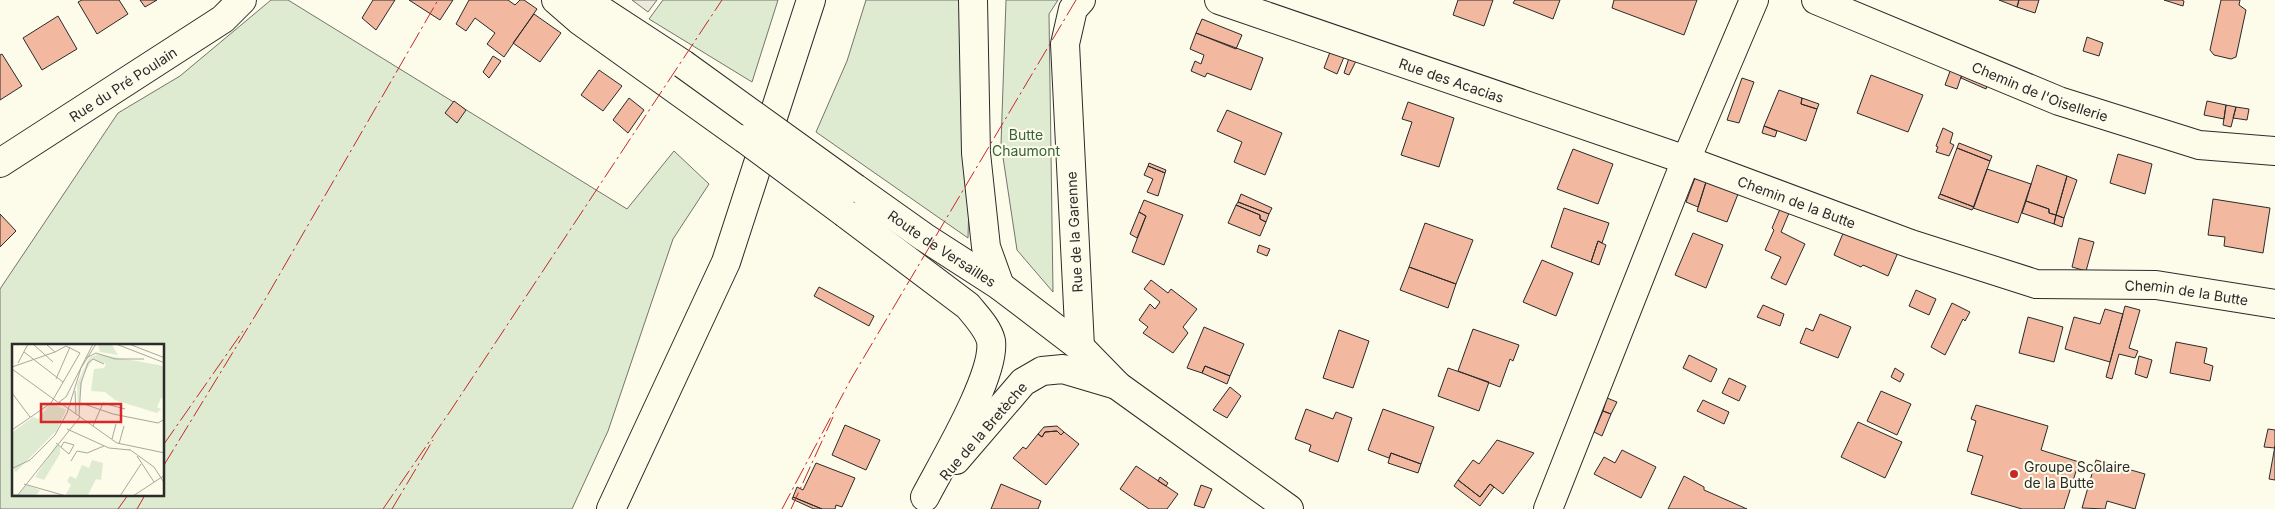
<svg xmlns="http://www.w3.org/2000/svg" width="2275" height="509" font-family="Inter,sans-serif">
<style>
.green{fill:#deebd1;stroke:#74746e;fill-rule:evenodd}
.parking{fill:#eceadb;stroke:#74746e}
.building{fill:#f2b8a0;stroke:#2b2b2b}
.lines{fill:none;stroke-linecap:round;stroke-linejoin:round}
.minor-casing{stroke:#2b2b2b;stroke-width:30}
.major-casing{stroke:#2b2b2b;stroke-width:30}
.minor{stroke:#fdfbea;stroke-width:28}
.major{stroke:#fdfbea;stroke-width:28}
.major-bridge-casing{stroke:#2b2b2b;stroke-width:30;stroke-linecap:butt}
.major-bridge{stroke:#fdfbea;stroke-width:28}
.power{stroke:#c62828;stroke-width:1;stroke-dasharray:18 4 2.5 4;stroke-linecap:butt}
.poi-dot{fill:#c62828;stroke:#fdfbea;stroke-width:2}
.labels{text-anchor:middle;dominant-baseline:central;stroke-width:4;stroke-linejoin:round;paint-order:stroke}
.street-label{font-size:14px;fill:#2b2b2b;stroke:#fdfbea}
.park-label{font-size:14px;fill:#34623c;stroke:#fdfbea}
.poi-label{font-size:14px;fill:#2b2b2b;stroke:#fdfbea;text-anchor:start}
.inset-river{fill:none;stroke:#c7d0d0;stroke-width:2.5}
.inset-road{fill:none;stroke:#a9a89e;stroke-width:1}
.view{fill:#d62828;fill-opacity:0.15;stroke:#d62828;stroke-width:2.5}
.inset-edge{fill:none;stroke:#2b2b2b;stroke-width:2.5}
</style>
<rect width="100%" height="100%" fill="#fdfbea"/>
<path class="green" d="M 271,0 L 288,0 L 627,209 L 674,151 L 709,184 L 673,239 L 608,431 L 572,509 L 0,509 L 0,289 L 118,113 L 180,76 ZM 14,345 L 164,345 L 164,495 L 14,495 Z
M 663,0 L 778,0 L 752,82 L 649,19 Z
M 866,0 L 962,0 L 969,201 L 968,238 L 816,132 L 847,61 Z
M 1006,0 L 1058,0 L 1049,14 L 1053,292 L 1017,250 L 1001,144 Z"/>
<path class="parking" d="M 632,0 L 657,0 L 648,12 Z"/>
<path class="building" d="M 82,0 L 119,0 L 128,14 L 97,34 L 78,2 Z
M 140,0 L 157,0 L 145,7 Z
M 373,0 L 395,0 L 376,30 L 362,18 Z
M 409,0 L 453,0 L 440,20 Z
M 469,0 L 508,0 L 515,5 L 520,0 L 524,0 L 537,9 L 504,57 L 487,44 L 495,33 L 475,18 L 466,31 L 456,24 Z
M 1458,0 L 1493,0 L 1484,26 L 1453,15 Z
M 1515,0 L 1560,0 L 1553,19 L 1513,3 Z
M 1614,0 L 1697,0 L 1684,35 L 1612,8 Z
M 1999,0 L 2019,0 L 2017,7 Z
M 2019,0 L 2039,0 L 2035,13 L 2017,7 Z
M 2164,0 L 2182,0 L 2184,1 L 2183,6 Z
M 2221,0 L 2240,0 L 2239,5 L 2246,10 L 2236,57 L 2231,59 L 2214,55 L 2210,50 Z
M 534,14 L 561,33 L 540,62 L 513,43 Z
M 58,16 L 77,49 L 42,70 L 23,38 Z
M 1202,19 L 1242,35 L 1236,49 L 1196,33 Z
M 1196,33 L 1263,58 L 1251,90 L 1207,73 L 1205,77 L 1191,71 L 1195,61 L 1201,64 L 1204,55 L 1190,49 Z
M 2087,37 L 2103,43 L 2099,56 L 2083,51 Z
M 1330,52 L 1344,57 L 1337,74 L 1324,68 Z
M 2,54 L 22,86 L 0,100 L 0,55 Z
M 493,56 L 501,61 L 489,78 L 483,72 Z
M 1349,58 L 1356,61 L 1349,75 L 1344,73 Z
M 1953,63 L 1964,68 L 1957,89 L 1945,85 Z
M 1964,68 L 1989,79 L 1986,89 L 1961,78 Z
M 599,70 L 622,86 L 603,111 L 581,95 Z
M 1871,75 L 1923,95 L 1908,132 L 1857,113 Z
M 1742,78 L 1754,82 L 1739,123 L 1727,120 Z
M 1779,90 L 1802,98 L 1801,104 L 1817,109 L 1806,141 L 1764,126 Z
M 629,98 L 644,110 L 628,133 L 613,120 Z
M 1802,98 L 1819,104 L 1817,109 L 1801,104 Z
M 454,101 L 466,110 L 457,123 L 445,113 Z
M 2207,101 L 2226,105 L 2224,119 L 2204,115 Z
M 1408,102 L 1454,118 L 1439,167 L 1401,155 L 1412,122 L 1402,119 Z
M 2226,105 L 2236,107 L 2231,127 L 2223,125 Z
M 2236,107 L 2249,109 L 2247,120 L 2233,118 Z
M 1227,110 L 1282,133 L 1265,175 L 1234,162 L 1242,142 L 1217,131 Z
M 1764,126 L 1777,131 L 1775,137 L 1762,133 Z
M 1943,128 L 1953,133 L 1950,143 L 1954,145 L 1949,156 L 1936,152 L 1938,147 L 1936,146 Z
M 1959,143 L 1992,156 L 1990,161 L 1957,148 Z
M 1957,148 L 1990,161 L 1974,207 L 1940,194 Z
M 1573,149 L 1613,164 L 1598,204 L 1557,189 Z
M 2118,154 L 2152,164 L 2145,194 L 2110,183 Z
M 1149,163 L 1166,170 L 1165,173 L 1148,166 Z
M 2037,165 L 2067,176 L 2056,215 L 2049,213 L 2049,209 L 2026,201 Z
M 1148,166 L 1165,173 L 1158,196 L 1147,192 L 1153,179 L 1144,175 Z
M 1987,169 L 2031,184 L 2018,223 L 1973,208 Z
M 2067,176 L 2077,180 L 2064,218 L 2056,215 Z
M 1695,178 L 1706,182 L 1698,207 L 1686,202 Z
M 1706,182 L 1738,194 L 1727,222 L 1697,211 Z
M 1241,194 L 1272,208 L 1269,214 L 1238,202 Z
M 1940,194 L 1974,207 L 1972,210 L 1938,198 Z
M 2213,199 L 2270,208 L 2263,253 L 2224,246 L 2225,237 L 2208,235 Z
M 1144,200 L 1183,215 L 1164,265 L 1132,252 L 1146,216 L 1139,212 Z
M 2026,201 L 2049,209 L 2049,213 L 2056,215 L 2054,224 L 2022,213 Z
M 1238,202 L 1269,214 L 1266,222 L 1260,219 L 1260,215 L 1236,205 Z
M 1236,205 L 1260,215 L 1260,219 L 1266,222 L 1260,236 L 1228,223 Z
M 1564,208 L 1609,223 L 1602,243 L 1598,241 L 1591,262 L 1551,247 Z
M 1780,209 L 1789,213 L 1781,232 L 1805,244 L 1786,285 L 1771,278 L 1781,257 L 1765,250 L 1774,230 L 1772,228 Z
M 1139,212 L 1146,216 L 1137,238 L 1130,234 Z
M 0,214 L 16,231 L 0,247 Z
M 2056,215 L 2064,218 L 2062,227 L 2054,224 Z
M 1425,223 L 1473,240 L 1456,284 L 1409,267 Z
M 1844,231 L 1899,250 L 1888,276 L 1863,265 L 1861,267 L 1834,255 Z
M 1693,233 L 1723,245 L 1706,288 L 1675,275 Z
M 2079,238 L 2094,242 L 2086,271 L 2072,267 Z
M 1598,241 L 1606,245 L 1599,265 L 1591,262 Z
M 1259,245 L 1270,249 L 1267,256 L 1257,252 Z
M 1542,260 L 1573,273 L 1556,316 L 1523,302 Z
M 1409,267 L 1456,284 L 1448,308 L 1400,290 Z
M 1151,280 L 1168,293 L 1171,289 L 1197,309 L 1183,327 L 1188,333 L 1173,353 L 1143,333 L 1148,327 L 1139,320 L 1150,304 L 1155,309 L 1160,302 L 1144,289 Z
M 819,287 L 874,316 L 869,326 L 814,296 Z
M 1916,290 L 1936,299 L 1929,315 L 1909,306 Z
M 1952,303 L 1970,312 L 1965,321 L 1963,319 L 1945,355 L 1931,347 Z
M 1763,305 L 1784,314 L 1780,326 L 1757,317 Z
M 2125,306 L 2140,310 L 2129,348 L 2138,351 L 2135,358 L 2119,354 L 2112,379 L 2106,377 Z
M 2105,309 L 2123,314 L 2110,362 L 2065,349 L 2074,317 L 2100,324 Z
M 1820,314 L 1851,327 L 1838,358 L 1800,343 L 1806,328 L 1813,331 Z
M 2028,317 L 2063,327 L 2054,362 L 2019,353 Z
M 1204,327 L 1244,344 L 1230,376 L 1205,366 L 1202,373 L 1187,368 Z
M 1473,329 L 1519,345 L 1513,361 L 1510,359 L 1500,387 L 1458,371 Z
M 1339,330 L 1369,341 L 1353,388 L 1323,378 Z
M 2176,342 L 2207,348 L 2204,363 L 2213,366 L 2210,381 L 2170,373 Z
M 1689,355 L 1717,369 L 1711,382 L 1683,368 Z
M 2139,356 L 2152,360 L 2147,378 L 2135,374 Z
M 1205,366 L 1230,376 L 1227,384 L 1202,373 Z
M 1448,368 L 1489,382 L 1479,411 L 1438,396 Z
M 1895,368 L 1904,374 L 1900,382 L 1891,377 Z
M 1729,378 L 1746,386 L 1739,401 L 1722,393 Z
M 1230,387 L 1241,396 L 1227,418 L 1213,410 Z
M 1881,391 L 1911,404 L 1897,435 L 1867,421 Z
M 1607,398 L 1617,402 L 1611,414 L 1603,411 Z
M 1703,400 L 1729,412 L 1724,424 L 1697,411 Z
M 1976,405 L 2048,426 L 2041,450 L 2079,462 L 2064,509 L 2022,509 L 1971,494 L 1983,456 L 1967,451 L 1976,421 L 1971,419 Z
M 1306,409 L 1333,419 L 1336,412 L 1352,418 L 1338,462 L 1309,451 L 1311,445 L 1295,439 Z
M 1383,409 L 1434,427 L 1421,464 L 1391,453 L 1389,458 L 1368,450 Z
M 1603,411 L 1611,414 L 1602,436 L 1594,432 Z
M 1858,422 L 1902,442 L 1885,478 L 1841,457 Z
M 845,425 L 880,440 L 866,470 L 832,455 Z
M 1057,426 L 1064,432 L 1061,435 L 1057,431 L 1045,432 L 1042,437 L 1038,434 L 1044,427 Z
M 2268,429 L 2275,430 L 2275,448 L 2264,447 Z
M 1057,431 L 1061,435 L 1064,432 L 1079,444 L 1046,485 L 1013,458 L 1023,447 L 1026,449 L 1038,434 L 1042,437 L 1045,432 Z
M 1497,440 L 1534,453 L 1503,494 L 1490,484 L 1480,497 L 1458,480 L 1473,460 L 1479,464 Z
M 2275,446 L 2275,480 L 2269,479 Z
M 1622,450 L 1656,467 L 1641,498 L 1594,474 L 1604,457 L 1615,463 Z
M 1391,453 L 1421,464 L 1418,473 L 1388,463 Z
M 2096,460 L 2145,474 L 2135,509 L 2107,501 L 2105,509 L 2082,508 Z
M 816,463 L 855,478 L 842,507 L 836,505 L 835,509 L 822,509 L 793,497 L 797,487 L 803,490 Z
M 1136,466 L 1178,494 L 1167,509 L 1149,509 L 1120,489 Z
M 1684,476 L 1704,487 L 1704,490 L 1747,509 L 1668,509 Z
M 1160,477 L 1168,483 L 1166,486 L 1158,481 Z
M 1458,480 L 1480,497 L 1490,484 L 1494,487 L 1480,506 L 1454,486 Z
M 1001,484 L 1041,501 L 1038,509 L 991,509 Z
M 1201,485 L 1212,489 L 1204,508 L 1194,505 Z
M 793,497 L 822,509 L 814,509 L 792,499 Z"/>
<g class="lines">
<g class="minor-casing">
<g id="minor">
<path id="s1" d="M 1219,0 L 1686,160 L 1911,244 L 2036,284 L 2156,285 L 2275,304"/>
<path id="s2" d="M 1816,0 L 2059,101 L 2199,145 L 2275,151"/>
<path id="s3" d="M 0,163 L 223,19 L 242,0"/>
<path d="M 1080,347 L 1065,44 L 1073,9 L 1081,0"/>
<path d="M 1548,509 L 1686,160 L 1754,0"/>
</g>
</g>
<g class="major-casing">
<g id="major">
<path d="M 556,0 L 579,20 L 745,139"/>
<path d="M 585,0 L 683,64"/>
<path d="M 973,0 L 976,153 L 986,247 L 1000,286"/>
<path id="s4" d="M 855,188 L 924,237 L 1000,286 L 1080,347 L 1118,386 L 1289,509"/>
<path d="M 846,214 L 968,306 C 976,316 988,328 991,341 C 996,375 942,464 925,497"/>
<path d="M 956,460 L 1023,382 L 1042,371 L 1063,369 L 1117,385"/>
<path d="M 611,509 L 726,262 L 811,0"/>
</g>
</g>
<use href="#minor" class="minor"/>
<use href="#major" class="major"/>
<g class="major-bridge-casing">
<path id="major-bridge" d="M 683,64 L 855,188
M 745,139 L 846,214"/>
</g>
<use href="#major-bridge" class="major-bridge"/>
<path class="power" d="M 164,444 L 243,331
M 164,465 L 263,303 L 438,0
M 118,509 L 128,495
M 137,509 L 145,495
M 383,509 L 451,410 L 722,0
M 392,509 L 433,440
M 782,509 L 851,379 L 1076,0
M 791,509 L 833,417"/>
</g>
<circle class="poi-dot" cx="2014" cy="474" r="5"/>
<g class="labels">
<g class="street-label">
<text stroke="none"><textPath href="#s1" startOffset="246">Rue des Acacias</textPath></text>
<text stroke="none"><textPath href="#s3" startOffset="146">Rue du Pré Poulain</textPath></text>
<text stroke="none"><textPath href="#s2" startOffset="242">Chemin de l'Oisellerie</textPath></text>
<text stroke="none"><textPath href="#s1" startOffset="612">Chemin de la Butte</textPath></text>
<text transform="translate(1074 232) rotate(-93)">Rue de la Garenne</text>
<text stroke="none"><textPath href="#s4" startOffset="106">Route de Versailles</textPath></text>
<text stroke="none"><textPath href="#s1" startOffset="1016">Chemin de la Butte</textPath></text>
<text transform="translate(983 431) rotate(-49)">Rue de la Bretèche</text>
</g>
<g class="park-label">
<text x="1026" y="134">Butte<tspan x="1026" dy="16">Chaumont</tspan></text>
</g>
<g class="poi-label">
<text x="2024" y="466">Groupe Scolaire<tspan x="2024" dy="16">de la Butte</tspan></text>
</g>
</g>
<g transform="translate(12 344)">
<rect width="152" height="152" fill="#fdfbea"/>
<path d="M 86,0 L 100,1 L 106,11 L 88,8 ZM 86,10 L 152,22 L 152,55 L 149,54 L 145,63 L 149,65 L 145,69 L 103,56 L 93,48 L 79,47 L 82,25 L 92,24 L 94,20 L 81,15 L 71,31 L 66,70 L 65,40 L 77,14 ZM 39,59 L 54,66 L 45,86 L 4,128 L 0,123 L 1,88 L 21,73 L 26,75 ZM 44,101 L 48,103 L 48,110 L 32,136 L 23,133 ZM 80,116 L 91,119 L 89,136 L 84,135 L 76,151 L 53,152 L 59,141 L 55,137 L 58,132 L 64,135 L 70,121 L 77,124 ZM 14,141 L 28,146 L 24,152 L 6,152 Z" fill="#deebd1"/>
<path class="inset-river" d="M 0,151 L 23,152"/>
<path class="inset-road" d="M 21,0 L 41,18M 104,0 L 153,19M 117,0 L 153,14M 12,8 L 51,38M 74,14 L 84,9 L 103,15 L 132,15M 6,19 L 16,0M 0,23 L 43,8M 0,25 L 47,59M 44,35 L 58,3M 63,47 L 64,70M 0,49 L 18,73M 47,58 L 105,99 L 153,109M 47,58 L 54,53 L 81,0M 69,59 L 101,70 L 146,79 L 153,75M 67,72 L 69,39 L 76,19 L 81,15 L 92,20M 81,82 L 91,59 L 113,65M 55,85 L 97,104 L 118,106M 0,86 L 39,59 L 68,9 L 54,2 L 43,8 L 34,0M 100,95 L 104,80M 44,99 L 57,110 L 62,101 L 52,98 L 49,103M 107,100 L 112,82M 117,105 L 142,123 L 153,140M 125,112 L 142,138M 59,117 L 65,107 L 75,109 L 92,102M 1,124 L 18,116 L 43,91 L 55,69 L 69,24 L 84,0M 12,140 L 54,152M 5,152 L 68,73M 108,152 L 129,120M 121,152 L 153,131"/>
<path class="view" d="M 29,60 L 109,60 L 109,78 L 29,78 Z"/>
<rect width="152" height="152" class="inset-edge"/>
</g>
</svg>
